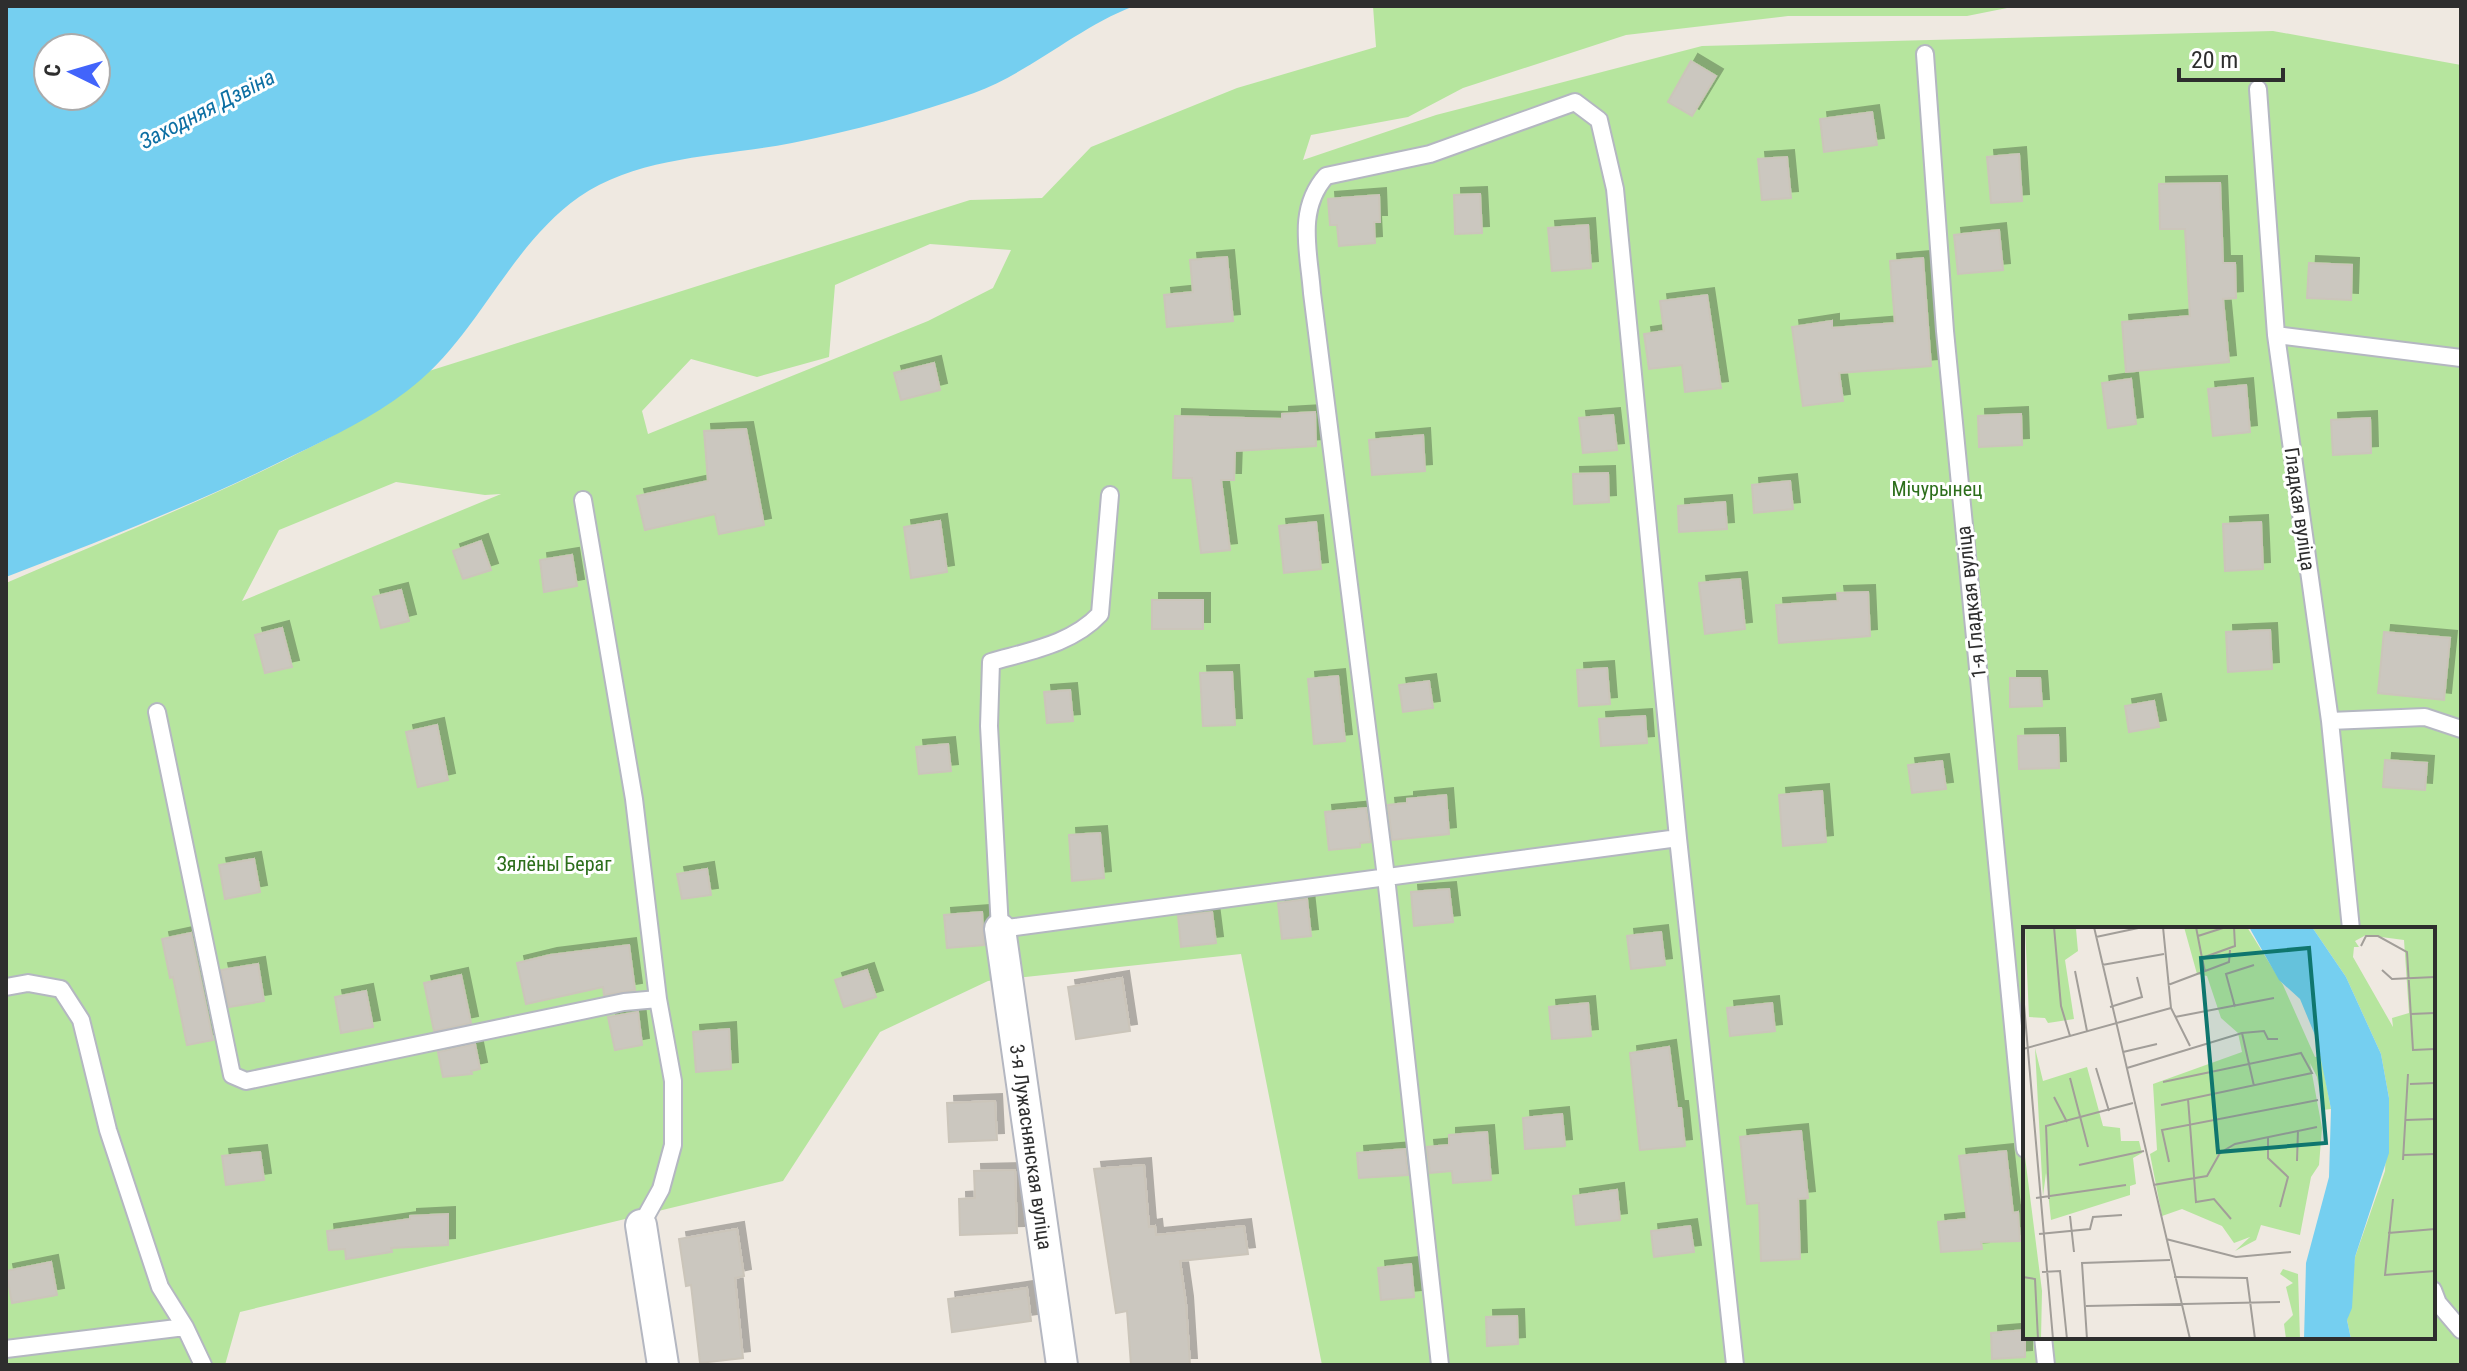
<svg xmlns="http://www.w3.org/2000/svg" width="2467" height="1371" font-family="'Roboto Condensed',sans-serif">
<style>
.green{fill:#b6e59e;fill-rule:evenodd}
.water{fill:#75cff0;fill-rule:evenodd}
.building{fill:#cbc7bf;stroke:#cbc5ba;stroke-width:2;filter:url(#shadow)}
.lines{fill:none;stroke-linecap:round;stroke-linejoin:round}
.service-casing{stroke:#b4b7c1;stroke-width:20}
.minor-casing{stroke:#b4b7c1;stroke-width:34}
.service{stroke:#fff;stroke-width:16}
.minor{stroke:#fff;stroke-width:30}
.labels{text-anchor:middle;dominant-baseline:central;stroke-width:6;stroke-linejoin:round;paint-order:stroke}
.park-label{font-size:20px;fill:#2c6e1b;stroke:#fff}
.street-label{font-size:20px;fill:#2e2e2e;stroke:#fff}
.water-label{font-size:22px;font-style:italic;fill:#0d6fa3;stroke:#fff}
.inset-road{fill:none;stroke:#a29e99;stroke-width:2}
.view{fill:#0f766e;fill-opacity:0.15;stroke:#0f766e;stroke-width:4}
.inset-edge{fill:none;stroke:#2e2e2e;stroke-width:4}
</style>
<defs>
<filter id="shadow"><feDropShadow dx="7" dy="-7" stdDeviation="0" flood-color="#0004"/></filter>
</defs>
<rect width="100%" height="100%" fill="#efe9e1"/>
<path class="green" d="M 1373,6 L 2017,6 L 1967,16 L 1788,16 L 1626,35 L 1463,88 L 1408,117 L 1311,135 L 1303,160 L 1436,115 L 1702,46 L 2273,31 L 2461,65 L 2461,1365 L 1322,1365 L 1241,954 L 988,981 L 880,1032 L 783,1181 L 240,1312 L 225,1365 L 6,1365 L 6,583 C 99,543 194,505 285,460 C 335,435 387,409 429,371 L 970,200 L 1042,198 L 1091,147 L 1237,88 L 1376,47 ZM 930,244 L 1011,250 L 993,288 L 928,321 L 648,434 L 642,411 L 691,359 L 757,377 L 829,357 L 835,285 ZM 396,482 L 485,495 L 501,494 L 242,601 L 279,530 ZM 2025,929 L 2433,929 L 2433,1337 L 2025,1337 Z"/>
<path class="water" d="M 6,6 L 1134,6 C 1077,28 1031,72 974,93 C 915,114 853,131 792,143 C 722,157 640,155 579,197 C 507,248 477,339 407,391 C 373,417 332,437 294,455 C 200,502 103,540 6,577 ZM 48,48 L 96,48 L 96,96 L 48,96 Z"/>
<path class="building" d="M 1691,61 L 1716,76 L 1692,116 L 1668,102 Z
M 1872,112 L 1877,145 L 1824,152 L 1820,119 Z
M 2019,154 L 2022,201 L 1991,203 L 1987,157 Z
M 1787,157 L 1791,198 L 1762,200 L 1758,159 Z
M 2220,183 L 2223,263 L 2235,263 L 2236,298 L 2223,299 L 2229,362 L 2126,372 L 2122,322 L 2190,316 L 2185,229 L 2160,229 L 2159,184 Z
M 1480,194 L 1482,233 L 1455,234 L 1454,195 Z
M 1379,195 L 1380,222 L 1374,222 L 1375,243 L 1339,246 L 1337,225 L 1330,225 L 1328,199 Z
M 1588,225 L 1591,268 L 1552,271 L 1548,228 Z
M 1999,230 L 2003,270 L 1958,274 L 1954,235 Z
M 1227,257 L 1233,321 L 1167,327 L 1164,295 L 1193,292 L 1190,260 Z
M 1923,258 L 1931,366 L 1839,373 L 1843,401 L 1803,406 L 1792,327 L 1832,321 L 1832,328 L 1895,323 L 1890,261 Z
M 2309,263 L 2352,265 L 2351,300 L 2307,298 Z
M 1707,295 L 1721,388 L 1685,392 L 1682,365 L 1649,369 L 1644,334 L 1664,331 L 1660,301 Z
M 934,363 L 940,390 L 901,400 L 894,373 Z
M 2131,379 L 2136,424 L 2108,428 L 2102,383 Z
M 2246,385 L 2250,432 L 2213,436 L 2208,389 Z
M 1315,412 L 1316,446 L 1235,451 L 1234,480 L 1221,480 L 1230,550 L 1201,553 L 1192,478 L 1173,478 L 1175,416 L 1282,419 L 1282,414 Z
M 2021,414 L 2022,445 L 1979,447 L 1978,416 Z
M 1613,415 L 1617,450 L 1583,453 L 1579,418 Z
M 2370,418 L 2371,453 L 2333,455 L 2331,420 Z
M 746,429 L 764,525 L 719,534 L 715,514 L 645,530 L 637,496 L 708,481 L 704,431 Z
M 1423,435 L 1425,471 L 1372,475 L 1369,440 Z
M 1608,473 L 1609,502 L 1574,504 L 1573,474 Z
M 1790,481 L 1793,509 L 1754,513 L 1752,485 Z
M 1725,502 L 1727,529 L 1679,532 L 1678,506 Z
M 940,521 L 947,572 L 911,578 L 904,527 Z
M 1316,522 L 1321,569 L 1284,573 L 1279,526 Z
M 2261,522 L 2263,569 L 2225,571 L 2223,524 Z
M 481,541 L 491,570 L 463,579 L 453,551 Z
M 572,555 L 577,586 L 544,592 L 540,560 Z
M 1740,579 L 1745,629 L 1705,634 L 1699,583 Z
M 401,590 L 409,621 L 381,628 L 373,597 Z
M 1868,592 L 1870,636 L 1779,643 L 1776,605 L 1838,601 L 1837,593 Z
M 1152,600 L 1203,600 L 1203,629 L 1152,629 Z
M 282,628 L 292,667 L 265,673 L 255,635 Z
M 2270,630 L 2272,669 L 2228,672 L 2226,632 Z
M 2384,632 L 2450,638 L 2444,700 L 2378,693 Z
M 1607,668 L 1610,704 L 1579,706 L 1577,670 Z
M 1232,672 L 1235,725 L 1203,726 L 1200,673 Z
M 1338,676 L 1345,741 L 1314,744 L 1308,679 Z
M 2010,678 L 2040,678 L 2042,706 L 2010,707 Z
M 1429,681 L 1433,708 L 1403,712 L 1399,685 Z
M 1070,690 L 1073,721 L 1047,723 L 1044,692 Z
M 2154,701 L 2159,727 L 2129,732 L 2125,706 Z
M 1645,716 L 1647,743 L 1601,746 L 1599,719 Z
M 437,725 L 448,780 L 418,787 L 406,732 Z
M 2058,735 L 2059,768 L 2019,769 L 2018,736 Z
M 948,744 L 951,771 L 919,774 L 916,747 Z
M 2385,760 L 2427,763 L 2425,790 L 2383,787 Z
M 1942,761 L 1946,789 L 1912,793 L 1908,765 Z
M 1822,791 L 1826,842 L 1783,846 L 1779,795 Z
M 1446,795 L 1449,834 L 1392,840 L 1388,805 L 1407,803 L 1407,799 Z
M 1366,808 L 1371,842 L 1360,843 L 1360,847 L 1329,850 L 1325,812 Z
M 1100,833 L 1104,878 L 1072,881 L 1069,835 Z
M 254,859 L 260,892 L 225,899 L 219,865 Z
M 707,869 L 711,895 L 682,899 L 677,874 Z
M 1449,889 L 1453,922 L 1414,926 L 1411,892 Z
M 1307,899 L 1311,936 L 1282,939 L 1278,903 Z
M 982,912 L 984,945 L 947,948 L 944,915 Z
M 1212,912 L 1216,943 L 1181,947 L 1178,916 Z
M 1661,932 L 1665,965 L 1631,969 L 1627,936 Z
M 191,933 L 213,1040 L 187,1045 L 173,977 L 170,978 L 162,939 Z
M 629,945 L 635,990 L 604,995 L 603,987 L 526,1004 L 517,963 L 550,955 Z
M 258,964 L 264,1001 L 229,1007 L 221,970 Z
M 867,970 L 876,997 L 844,1007 L 835,980 Z
M 461,975 L 471,1023 L 434,1031 L 424,983 Z
M 1122,978 L 1130,1031 L 1076,1039 L 1068,987 Z
M 366,991 L 373,1027 L 341,1033 L 335,997 Z
M 1588,1003 L 1591,1036 L 1552,1039 L 1549,1007 Z
M 1772,1003 L 1775,1031 L 1730,1036 L 1727,1008 Z
M 638,1012 L 642,1045 L 615,1050 L 608,1017 Z
M 729,1029 L 731,1069 L 696,1072 L 693,1032 Z
M 475,1044 L 480,1069 L 471,1071 L 472,1074 L 443,1077 L 438,1052 Z
M 1669,1047 L 1677,1108 L 1681,1108 L 1685,1146 L 1640,1150 L 1630,1053 Z
M 995,1101 L 997,1140 L 949,1142 L 947,1103 Z
M 1562,1114 L 1565,1146 L 1525,1149 L 1523,1118 Z
M 1801,1131 L 1808,1198 L 1798,1199 L 1800,1259 L 1761,1261 L 1759,1203 L 1747,1204 L 1740,1137 Z
M 1487,1132 L 1491,1180 L 1453,1183 L 1452,1171 L 1430,1173 L 1427,1147 L 1449,1145 L 1449,1135 Z
M 1405,1149 L 1408,1175 L 1359,1178 L 1357,1153 Z
M 2006,1151 L 2013,1213 L 2018,1212 L 2020,1241 L 1981,1242 L 1982,1249 L 1941,1252 L 1938,1222 L 1967,1219 L 1959,1156 Z
M 260,1152 L 264,1180 L 226,1185 L 222,1156 Z
M 1144,1165 L 1149,1227 L 1155,1226 L 1156,1235 L 1244,1226 L 1248,1254 L 1180,1261 L 1186,1303 L 1190,1365 L 1131,1365 L 1127,1311 L 1116,1313 L 1094,1169 Z
M 1015,1170 L 1017,1233 L 960,1235 L 959,1199 L 975,1198 L 974,1171 Z
M 1617,1190 L 1620,1220 L 1576,1225 L 1573,1196 Z
M 448,1214 L 448,1245 L 391,1248 L 392,1252 L 346,1259 L 345,1249 L 329,1250 L 327,1231 L 410,1219 L 410,1216 Z
M 1690,1226 L 1694,1252 L 1654,1257 L 1651,1231 Z
M 737,1229 L 744,1276 L 735,1278 L 743,1358 L 700,1363 L 691,1285 L 686,1286 L 679,1239 Z
M 51,1262 L 57,1295 L 12,1303 L 6,1271 Z
M 1411,1264 L 1414,1297 L 1381,1300 L 1378,1268 Z
M 1027,1288 L 1031,1321 L 952,1332 L 948,1299 Z
M 1517,1316 L 1518,1344 L 1487,1346 L 1486,1317 Z
M 2025,1330 L 2025,1357 L 1992,1359 L 1991,1333 Z"/>
<g class="lines">
<g class="service-casing">
<path id="service" d="M 1925,54 L 1945,331 L 2025,1149
M 2258,89 L 2276,335 L 2330,721 L 2351,929
M 2276,335 L 2461,358
M 1110,495 L 1100,614 C 1072,644 1029,651 991,662 L 989,726 L 1000,929 L 1678,838
M 583,500 L 634,799 L 658,999 L 673,1081 L 673,1145 L 661,1189 L 641,1225
M 157,712 L 232,1075 L 246,1081 L 624,1002 L 658,999
M 2330,721 L 2425,717 L 2461,729
M 6,987 L 28,983 L 61,989 L 81,1020 L 108,1130 L 160,1287 L 185,1327 L 203,1365
M 2433,1290 L 2438,1303 L 2461,1330
M 2043,1337 L 2046,1365
M 6,1349 L 185,1327
M 1440,1365 L 1386,877 L 1312,293 C 1309,252 1296,210 1326,176 L 1430,154 L 1575,102 L 1599,120 L 1615,189 L 1678,838 L 1735,1365"/>
</g>
<g class="minor-casing">
<path id="minor" d="M 1000,929 L 1062,1365
M 641,1225 L 663,1365"/>
</g>
<use href="#service" class="service"/>
<use href="#minor" class="minor"/>
</g>
<g class="labels">
<g class="park-label">
<text x="1937" y="489">Мічурынец</text>
<text x="554" y="864">Зялёны Бераг</text>
</g>
<g class="street-label">
<text transform="translate(2300 509) rotate(82)">Гладкая вуліца</text>
<text transform="translate(1971 602) rotate(-96)">1-я Гладкая вуліца</text>
<text transform="translate(1031 1147) rotate(82)">3-я Лужаснянская вуліца</text>
</g>
<g class="water-label">
<text transform="translate(207 109) rotate(-27)">Заходняя Дзвіна</text>
</g>
</g>
<g transform="translate(2023 927)">
<rect width="412" height="412" fill="#efe9e1"/>
<path d="M 2,0 L 59,0 L 53,2 L 55,24 L 42,33 L 51,92 L 25,96 L 22,91 L 6,90 ZM 161,0 L 224,0 L 260,58 L 292,130 L 298,129 L 308,182 L 300,183 L 294,150 L 287,136 L 299,201 L 296,238 L 288,250 L 277,308 L 238,298 L 233,313 L 212,324 L 227,310 L 211,316 L 199,299 L 159,282 L 139,289 L 127,227 L 134,223 L 130,157 L 219,125 L 215,106 L 198,91 L 184,49 L 174,47 ZM 289,0 L 412,0 L 412,412 L 328,412 L 324,393 L 332,330 L 362,244 L 366,171 L 358,127 L 323,50 ZM 343,8 L 381,13 L 386,86 L 369,91 L 370,100 L 330,30 L 331,20 L 336,20 L 332,14 ZM 12,121 L 20,154 L 64,140 L 80,199 L 97,201 L 98,214 L 116,214 L 119,226 L 110,231 L 113,257 L 107,259 L 107,268 L 28,293 L 23,246 L 20,269 ZM 0,214 L 19,364 L 18,412 L 0,412 ZM 260,342 L 275,347 L 277,412 L 263,412 L 261,397 L 270,388 L 263,360 L 270,356 L 257,347 Z" fill="#b6e59e" fill-rule="evenodd"/>
<path d="M 226,0 L 289,0 L 323,50 L 358,127 L 366,171 L 366,226 L 332,330 L 329,381 L 324,393 L 328,412 L 281,412 L 283,336 L 306,250 L 308,182 L 294,113 L 277,72 L 256,53 Z" fill="#75cff0"/>
<path class="inset-road" d="M 31,0 L 38,79 L 47,109M 71,0 L 167,412M 140,0 L 148,81 L 167,119M 173,0 L 179,31M 175,9 L 203,0M 73,10 L 120,0M 338,19 L 343,9 L 355,9 L 384,25 L 390,123 L 412,122M 79,38 L 141,27M 359,43 L 369,52 L 412,50M 52,44 L 64,104M 182,45 L 179,31 L 212,19 L 211,0M 145,58 L 206,35 L 207,23M 0,66 L 30,412M 87,80 L 119,70 L 114,50M 212,80 L 203,47 L 231,38M 388,87 L 412,86M 152,90 L 251,71M 219,106 L 231,159M 0,122 L 148,81M 100,125 L 134,117M 73,141 L 86,184M 104,141 L 219,106 L 241,104 L 245,112 L 255,112M 47,151 L 65,220M 387,157 L 412,156M 31,170 L 44,195M 165,172 L 173,275 L 191,272 L 208,292M 138,178 L 289,146 L 278,126 L 140,155M 383,193 L 412,192M 245,210 L 245,231 L 265,250 L 257,280M 381,228 L 412,227M 380,233 L 385,147M 274,234 L 275,203M 146,235 L 139,203 L 295,173M 56,238 L 121,224M 0,239 L 0,283M 130,258 L 184,249 L 197,226 L 212,217 L 294,200M 13,271 L 103,258M 26,272 L 23,199 L 110,176M 370,272 L 362,348 L 412,344M 47,289 L 51,325M 365,306 L 412,302M 16,307 L 67,302 L 70,290 L 99,288M 143,312 L 213,330 L 268,325M 19,345 L 37,344 L 44,412M 0,350 L 12,352 L 15,412M 151,350 L 224,351 L 232,412M 63,379 L 257,375M 64,412 L 59,336 L 147,333"/>
<path class="view" d="M 286,21 L 303,216 L 195,225 L 178,31 Z"/>
<rect width="412" height="412" class="inset-edge"/>
</g>
<rect width="2467" height="1371" fill="none" stroke="#2e2e2e" stroke-width="16"/>
<g transform="translate(72 72) rotate(275)"><circle r="38" fill="#ffffff" stroke="#ababab" stroke-width="2"/>
<path d="M0-6L14 30L0 20L-14 30Z" fill="#4264fb"/>
<text y="-12" font-size="22" font-weight="bold" text-anchor="middle" fill="#2e2e2e">С</text>
</g>
<path d="M2179 68v12h104v-12" fill="none" stroke="#2e2e2e" stroke-width="4"/>
<text x="2191" y="68" font-size="24" fill="#2e2e2e" stroke="#ffffff" stroke-width="6" paint-order="stroke">20 m</text>
</svg>
